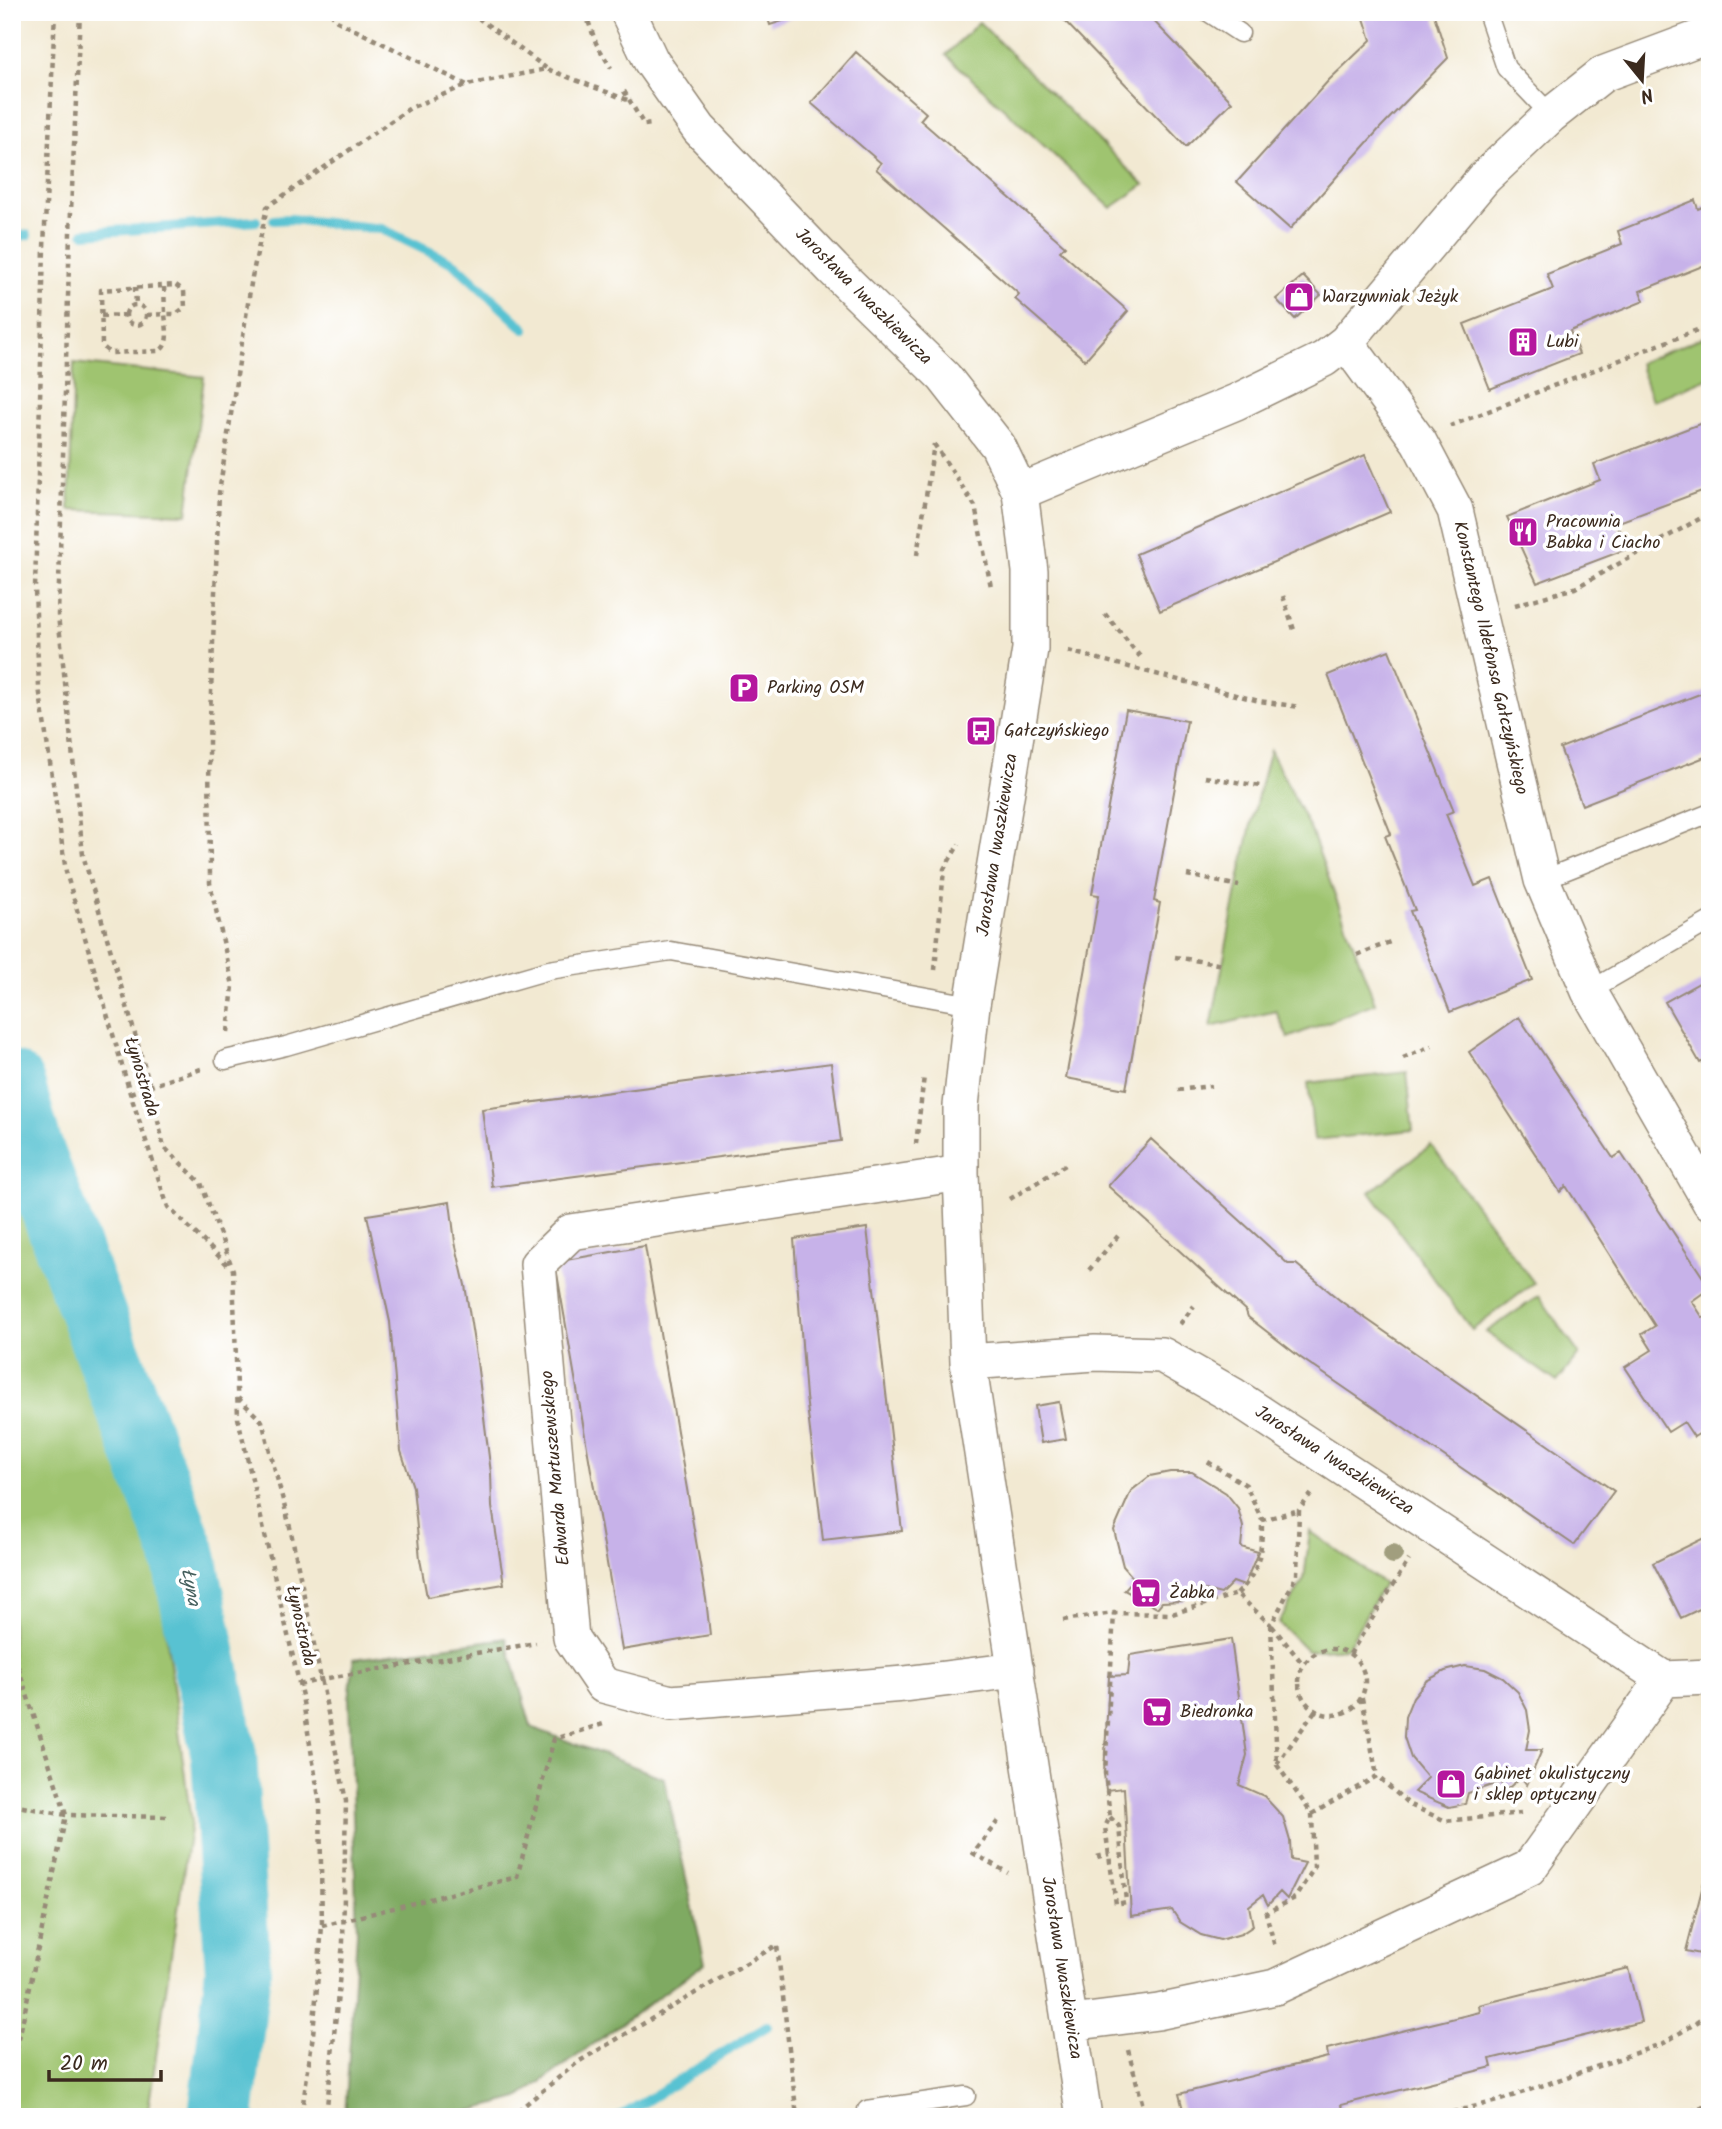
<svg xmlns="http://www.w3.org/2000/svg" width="1722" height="2129" font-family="Kalam,sans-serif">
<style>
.green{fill:#9fc46f;stroke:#6d7746;stroke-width:2}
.forest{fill:#7faa62;stroke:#5d6a40;stroke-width:2}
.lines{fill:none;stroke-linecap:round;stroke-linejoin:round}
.stream{stroke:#58c2d2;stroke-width:10}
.river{stroke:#58c2d2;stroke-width:66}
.building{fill:#c7b2e9}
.service-casing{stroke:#968a78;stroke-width:21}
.minor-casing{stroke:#968a78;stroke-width:38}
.path{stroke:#968a78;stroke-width:4.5;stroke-dasharray:5 5;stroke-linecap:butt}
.service{stroke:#fff;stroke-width:18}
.minor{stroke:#fff;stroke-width:35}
.tree{fill:#a19e7e}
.labels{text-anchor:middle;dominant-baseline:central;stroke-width:7;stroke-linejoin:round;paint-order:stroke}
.street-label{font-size:18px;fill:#3b2a1e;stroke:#fff}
.poi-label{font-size:18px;fill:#3b2a1e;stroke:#fff;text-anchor:start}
.water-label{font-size:19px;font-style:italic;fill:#455f5d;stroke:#fff}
</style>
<rect width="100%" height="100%" fill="#fff"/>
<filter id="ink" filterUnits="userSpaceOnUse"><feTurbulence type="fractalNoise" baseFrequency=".0143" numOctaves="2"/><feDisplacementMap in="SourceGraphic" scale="14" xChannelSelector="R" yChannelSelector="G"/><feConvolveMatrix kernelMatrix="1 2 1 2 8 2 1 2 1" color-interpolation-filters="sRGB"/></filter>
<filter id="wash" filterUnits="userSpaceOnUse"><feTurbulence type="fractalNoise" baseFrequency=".00686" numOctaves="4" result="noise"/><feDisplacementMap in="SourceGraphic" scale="28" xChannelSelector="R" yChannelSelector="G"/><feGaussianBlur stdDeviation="1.57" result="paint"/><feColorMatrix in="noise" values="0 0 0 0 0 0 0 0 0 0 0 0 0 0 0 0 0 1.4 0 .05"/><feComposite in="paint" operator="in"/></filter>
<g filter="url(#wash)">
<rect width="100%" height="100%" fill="#f2e9d2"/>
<path class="green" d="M 979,22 L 1144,185 L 1111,208 L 946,55 Z
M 1710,334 L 1710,377 L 1652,401 L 1639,363 Z
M 74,363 L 204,377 L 187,514 L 69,510 Z
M 1270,750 L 1311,831 L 1375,1003 L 1288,1038 L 1276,1011 L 1211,1027 C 1229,935 1244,841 1270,750 Z
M 1407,1072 L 1413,1130 L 1314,1140 L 1308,1083 Z
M 12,1118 L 153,1534 L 191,1822 L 147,2117 L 12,2117 Z
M 1431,1145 L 1534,1283 L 1472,1330 L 1370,1192 Z
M 1539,1296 L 1579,1354 L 1557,1382 L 1486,1332 Z
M 1310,1531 L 1384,1584 L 1347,1648 L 1307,1651 L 1279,1623 L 1304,1579 Z"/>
<path class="forest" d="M 506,1638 L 531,1727 L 664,1778 L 705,1963 L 519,2098 L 447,2117 L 345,2117 L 357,1933 L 349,1699 L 354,1659 Z"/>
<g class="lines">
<path class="stream" d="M 274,220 L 290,219 L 382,229 L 455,264 L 525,329
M 84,233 L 256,221
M 12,236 L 27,235
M 620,2117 L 767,2026"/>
<path class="river" d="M 12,1084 L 29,1145 L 183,1552 L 224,1756 L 238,1971 L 221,2117"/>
</g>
<g id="blocks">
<path class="building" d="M 766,12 L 808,12 L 808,13 L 770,25 Z
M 1056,12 L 1145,12 L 1232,102 L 1186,147 Z
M 1362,12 L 1433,12 L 1448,58 L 1381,127 L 1290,229 L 1237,182 L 1329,80 L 1371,40 Z
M 856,52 L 926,113 L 920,120 L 1065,246 L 1060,251 L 1128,311 L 1085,360 L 1015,299 L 1019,294 L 876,169 L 881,163 L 811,103 Z
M 1695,200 L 1698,209 L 1710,204 L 1710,263 L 1640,291 L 1644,301 L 1570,331 L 1579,354 L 1490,389 L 1464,324 L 1553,289 L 1547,274 L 1622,244 L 1618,231 Z
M 1303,276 L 1321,295 L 1295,319 L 1276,299 Z
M 1710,420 L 1710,488 L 1616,523 L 1627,549 L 1537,583 L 1507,517 L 1600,480 L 1594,464 Z
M 1365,455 L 1390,512 L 1160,611 L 1136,554 Z
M 1389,650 L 1454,811 L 1446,814 L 1475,886 L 1492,879 L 1532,980 L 1450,1012 L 1410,911 L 1415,910 L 1385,836 L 1391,834 L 1328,675 Z
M 1710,690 L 1710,755 L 1582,805 L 1560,748 Z
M 1126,710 L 1187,721 L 1154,901 L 1160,903 L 1126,1089 L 1066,1078 L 1099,895 L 1092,894 Z
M 1710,977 L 1710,1058 L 1700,1063 L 1665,1002 Z
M 1519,1017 L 1613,1158 L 1621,1153 L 1710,1288 L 1692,1301 L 1703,1318 L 1710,1314 L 1710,1427 L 1694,1437 L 1684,1422 L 1668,1432 L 1625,1367 L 1652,1350 L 1642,1334 L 1655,1326 L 1566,1186 L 1560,1192 L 1469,1052 Z
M 831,1063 L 841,1141 L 492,1187 L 482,1109 Z
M 1151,1139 L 1288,1264 L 1296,1264 L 1342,1302 L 1614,1491 L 1574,1545 L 1301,1358 L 1248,1317 L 1246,1311 L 1108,1186 Z
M 450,1202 L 455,1242 L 465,1285 L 477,1362 L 491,1473 L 492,1507 L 504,1584 L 427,1597 L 420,1559 L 413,1487 L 401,1451 L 390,1322 L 367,1215 Z
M 867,1228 L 902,1531 L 823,1540 L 806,1397 L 794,1239 Z
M 645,1246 L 706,1599 L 710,1635 L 622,1650 L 555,1262 Z
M 1059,1402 L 1066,1439 L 1041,1443 L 1035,1406 Z
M 1170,1472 L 1192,1472 L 1226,1493 L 1238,1508 L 1243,1527 L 1241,1547 L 1258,1552 L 1244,1586 L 1233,1582 L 1221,1594 L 1205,1590 L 1186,1595 L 1184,1601 L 1162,1602 L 1157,1608 L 1124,1590 L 1134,1579 L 1123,1566 L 1114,1530 L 1131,1491 L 1150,1476 Z
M 1710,1535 L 1710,1604 L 1681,1618 L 1653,1563 Z
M 1231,1639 L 1247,1755 L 1239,1785 L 1264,1796 L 1283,1817 L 1290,1841 L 1291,1860 L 1305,1863 L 1287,1899 L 1280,1892 L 1268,1905 L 1263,1895 L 1249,1906 L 1253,1926 L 1241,1934 L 1220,1940 L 1201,1935 L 1180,1922 L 1172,1910 L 1131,1916 L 1124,1788 L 1106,1790 L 1104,1774 L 1109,1676 L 1128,1675 L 1130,1655 Z
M 1465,1666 L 1485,1669 L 1503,1678 L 1518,1692 L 1527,1710 L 1530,1730 L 1526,1750 L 1542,1750 L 1527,1785 L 1521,1777 L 1504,1792 L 1501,1782 L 1468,1793 L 1465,1804 L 1449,1807 L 1414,1792 L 1428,1778 L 1411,1758 L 1404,1737 L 1405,1717 L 1413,1697 L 1426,1681 L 1445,1671 Z
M 1709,1862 L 1710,1862 L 1710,1956 L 1686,1951 Z
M 1628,1968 L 1641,2022 L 1490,2059 L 1492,2067 L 1341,2105 L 1343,2114 L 1331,2117 L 1185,2117 L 1179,2094 L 1328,2057 L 1327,2049 L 1480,2012 L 1479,2005 Z"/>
</g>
</g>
<g filter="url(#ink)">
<use href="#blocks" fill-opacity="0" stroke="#968a78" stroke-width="2"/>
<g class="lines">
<g class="service-casing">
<path id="service" d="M 1208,12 L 1240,33
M 1487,12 L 1506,68 L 1551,115
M 1542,880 L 1710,813
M 1589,991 L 1710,921
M 225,1060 L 286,1046 L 549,970 L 671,951 L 972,1005
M 868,2117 L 867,2110 L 966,2096"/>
</g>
<g class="minor-casing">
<path id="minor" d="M 628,12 L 651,61 L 699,129 L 833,269 L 944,377 L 998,446 L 1020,492 L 1030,571 L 1030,649 L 972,1005 L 961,1106 L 961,1173 L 968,1362 L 1084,2117
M 1346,342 L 1419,442 L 1455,510 L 1542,880 L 1589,991 L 1710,1202
M 1020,492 L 1236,402 L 1324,359 L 1346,342 L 1484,178 L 1551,115 L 1603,74 L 1710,34
M 961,1173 L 571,1232 L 538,1264 L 571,1638 L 603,1685 L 671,1703 L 904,1684 L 1016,1670
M 968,1362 L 1095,1353 L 1162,1355 L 1234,1396 L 1664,1679 L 1710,1677
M 1071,2023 L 1158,2012 L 1275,1987 L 1529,1868 L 1664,1679"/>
</g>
<path class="path" d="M 55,12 L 44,247 L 35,589 L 39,687 L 66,872 L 130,1093 L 168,1207 L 230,1267
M 80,12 L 70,233 L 58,615 L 83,855 L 150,1086 L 164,1147 L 201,1183 L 233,1270 L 238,1418 L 302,1696 L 320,1804 L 322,1926 L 313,2035 L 301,2117
M 331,12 L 337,21 L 467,85
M 470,12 L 546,68
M 585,12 L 596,43 L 611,68
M 624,91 L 644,125 L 652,124
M 176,285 L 184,291 L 185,307 L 176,314 L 165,314 C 166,326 171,345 159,351 L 110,353 L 102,346 L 101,290 Z
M 135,287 L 136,305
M126 315a10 10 0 1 1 20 0a10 10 0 1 1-20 0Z
M 147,315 L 165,314 L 164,285
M 101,316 L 126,315
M 1450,426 L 1710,325
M 934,444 L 975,506 L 991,587
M 917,555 L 934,444
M 1283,596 L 1294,630
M 1515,605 L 1575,588 L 1710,513
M 1105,614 L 1142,659
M 1068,651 L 1259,701 L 1300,707
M 1205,777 L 1260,786
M 1187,875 L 1239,886
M 1357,955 L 1390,942
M 1175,957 L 1223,965
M 935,970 L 944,869 L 959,844
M 228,1032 L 233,986 L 210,883 L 209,742 L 219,493 L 252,277 L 267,207 L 410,108 L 467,85 L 547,69 L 630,101
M 1403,1058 L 1432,1046
M 1178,1090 L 1211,1086
M 130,1093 L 201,1069
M 916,1144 L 924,1076
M 1010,1199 L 1067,1164
M 1089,1270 L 1118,1236
M 1180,1324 L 1194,1306
M 238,1398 L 262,1421 L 290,1527 L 346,1801 L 343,1942 L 326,2117
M 1208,1462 L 1246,1485 L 1262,1520
M 1237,1594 C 1260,1571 1262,1552 1262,1520 L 1299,1510
M 1063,1620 L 1114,1613 L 1172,1614 L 1237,1594 L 1271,1625 L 1297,1575 L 1299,1510 L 1313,1492
M 1271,1625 L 1277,1765 L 1312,1814 L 1314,1868 L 1295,1898 L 1266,1913 L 1275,1947
M 1272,1626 L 1303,1664
M 12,1648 L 66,1815 L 12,2072
M1299 1682a33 33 0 1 1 66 0a33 33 0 1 1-66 0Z
M 1350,1654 L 1409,1560
M 299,1685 L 322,1679 L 536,1643
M 1362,1698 L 1377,1776
M 1277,1764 L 1315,1711
M 12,1805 L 66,1815 L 169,1817
M 1312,1814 L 1377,1776 L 1410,1805 L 1446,1821 L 1521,1813
M 1110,1817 L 1119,1826 L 1126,1902 L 1116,1904 L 1105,1827 L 1110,1817 L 1105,1773 L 1114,1613
M 998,1821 L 973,1853 L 1008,1873
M 1097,1857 L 1109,1854
M 322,1926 L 517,1877 L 554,1739 L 603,1724
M 1128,2050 L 1146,2117
M 510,2117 L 578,2062 L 777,1945 L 797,2117
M 1433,2117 L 1501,2100 L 1664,2043 L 1710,2014
M 1671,2117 L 1710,2105"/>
<use href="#service" class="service"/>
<use href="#minor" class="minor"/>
</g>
<circle class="tree" cx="1393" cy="1554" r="10"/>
</g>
<defs>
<g id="shop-square" transform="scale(1.575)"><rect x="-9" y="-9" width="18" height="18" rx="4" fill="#b5179e" stroke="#fff"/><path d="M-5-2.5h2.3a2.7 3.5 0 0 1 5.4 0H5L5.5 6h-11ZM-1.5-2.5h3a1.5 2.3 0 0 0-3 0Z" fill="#fff"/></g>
<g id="building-square" transform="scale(1.575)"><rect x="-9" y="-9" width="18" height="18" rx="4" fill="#b5179e" stroke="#fff"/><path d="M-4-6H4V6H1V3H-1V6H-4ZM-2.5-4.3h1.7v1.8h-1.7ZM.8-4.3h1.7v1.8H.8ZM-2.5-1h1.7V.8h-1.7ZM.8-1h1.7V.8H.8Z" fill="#fff"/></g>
<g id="restaurant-square" transform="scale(1.575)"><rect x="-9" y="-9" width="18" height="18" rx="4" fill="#b5179e" stroke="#fff"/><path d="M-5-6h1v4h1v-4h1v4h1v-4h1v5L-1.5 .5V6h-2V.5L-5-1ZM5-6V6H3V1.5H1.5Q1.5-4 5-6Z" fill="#fff"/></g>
<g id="parking-square" transform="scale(1.575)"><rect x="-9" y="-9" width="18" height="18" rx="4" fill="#b5179e" stroke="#fff"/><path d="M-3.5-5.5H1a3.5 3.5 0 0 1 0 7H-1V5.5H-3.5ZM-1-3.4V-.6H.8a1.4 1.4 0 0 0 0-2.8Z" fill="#fff"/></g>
<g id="bus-square" transform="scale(1.575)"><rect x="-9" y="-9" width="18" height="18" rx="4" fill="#b5179e" stroke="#fff"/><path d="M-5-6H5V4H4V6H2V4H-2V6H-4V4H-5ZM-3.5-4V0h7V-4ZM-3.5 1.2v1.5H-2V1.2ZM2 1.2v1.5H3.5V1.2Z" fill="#fff"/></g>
<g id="supermarket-square" transform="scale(1.575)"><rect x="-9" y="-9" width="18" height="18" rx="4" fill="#b5179e" stroke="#fff"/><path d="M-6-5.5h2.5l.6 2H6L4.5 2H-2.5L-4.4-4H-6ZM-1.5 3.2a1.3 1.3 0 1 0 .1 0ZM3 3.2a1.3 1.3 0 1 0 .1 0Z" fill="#fff"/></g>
</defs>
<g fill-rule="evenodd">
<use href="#shop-square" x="1299" y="297"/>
<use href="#building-square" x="1523" y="342"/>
<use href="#restaurant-square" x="1523" y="532"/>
<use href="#parking-square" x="744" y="688"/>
<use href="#bus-square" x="981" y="731"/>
<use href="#supermarket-square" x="1146" y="1593"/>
<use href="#supermarket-square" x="1157" y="1712"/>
<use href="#shop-square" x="1451" y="1784"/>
</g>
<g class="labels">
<g class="street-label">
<text transform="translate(863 297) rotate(45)">Jarosława Iwaszkiewicza</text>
<text transform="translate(1490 658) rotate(77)">Konstantego Ildefonsa Gałczyńskiego</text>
<text transform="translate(998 845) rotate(-81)">Jarosława Iwaszkiewicza</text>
<text transform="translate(141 1077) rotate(73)">Łynostrada</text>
<text transform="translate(1334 1461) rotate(33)">Jarosława Iwaszkiewicza</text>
<text transform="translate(556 1468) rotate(-95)">Edwarda Martuszewskiego</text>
<text transform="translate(300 1626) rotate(77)">Łynostrada</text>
<text transform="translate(1061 1968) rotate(81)">Jarosława Iwaszkiewicza</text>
</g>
<g class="poi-label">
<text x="1322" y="297">Warzywniak Jeżyk</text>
<text x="1546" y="342">Lubi</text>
<text x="1546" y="522">Pracownia<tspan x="1546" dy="21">Babka i Ciacho</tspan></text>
<text x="767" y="688">Parking OSM</text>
<text x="1004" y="731">Gałczyńskiego</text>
<text x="1169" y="1593">Żabka</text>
<text x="1180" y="1712">Biedronka</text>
<text x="1474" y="1774">Gabinet okulistyczny<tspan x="1474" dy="21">i sklep optyczny</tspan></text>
</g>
<g class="water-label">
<text transform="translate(190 1587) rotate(79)">Łyna</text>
</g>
</g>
<rect width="1722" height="2129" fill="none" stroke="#fff" stroke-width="42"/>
<g transform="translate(1642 80) rotate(162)" stroke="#ffffff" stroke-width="5" paint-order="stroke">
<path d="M0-5L12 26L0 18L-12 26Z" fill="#3b2a1e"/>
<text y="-10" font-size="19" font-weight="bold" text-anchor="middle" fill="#3b2a1e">N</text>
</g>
<path d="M49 2070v10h112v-10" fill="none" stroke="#3b2a1e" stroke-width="3.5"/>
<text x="60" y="2070" font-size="21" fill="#3b2a1e" stroke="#ffffff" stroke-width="5" paint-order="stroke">20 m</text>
</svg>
